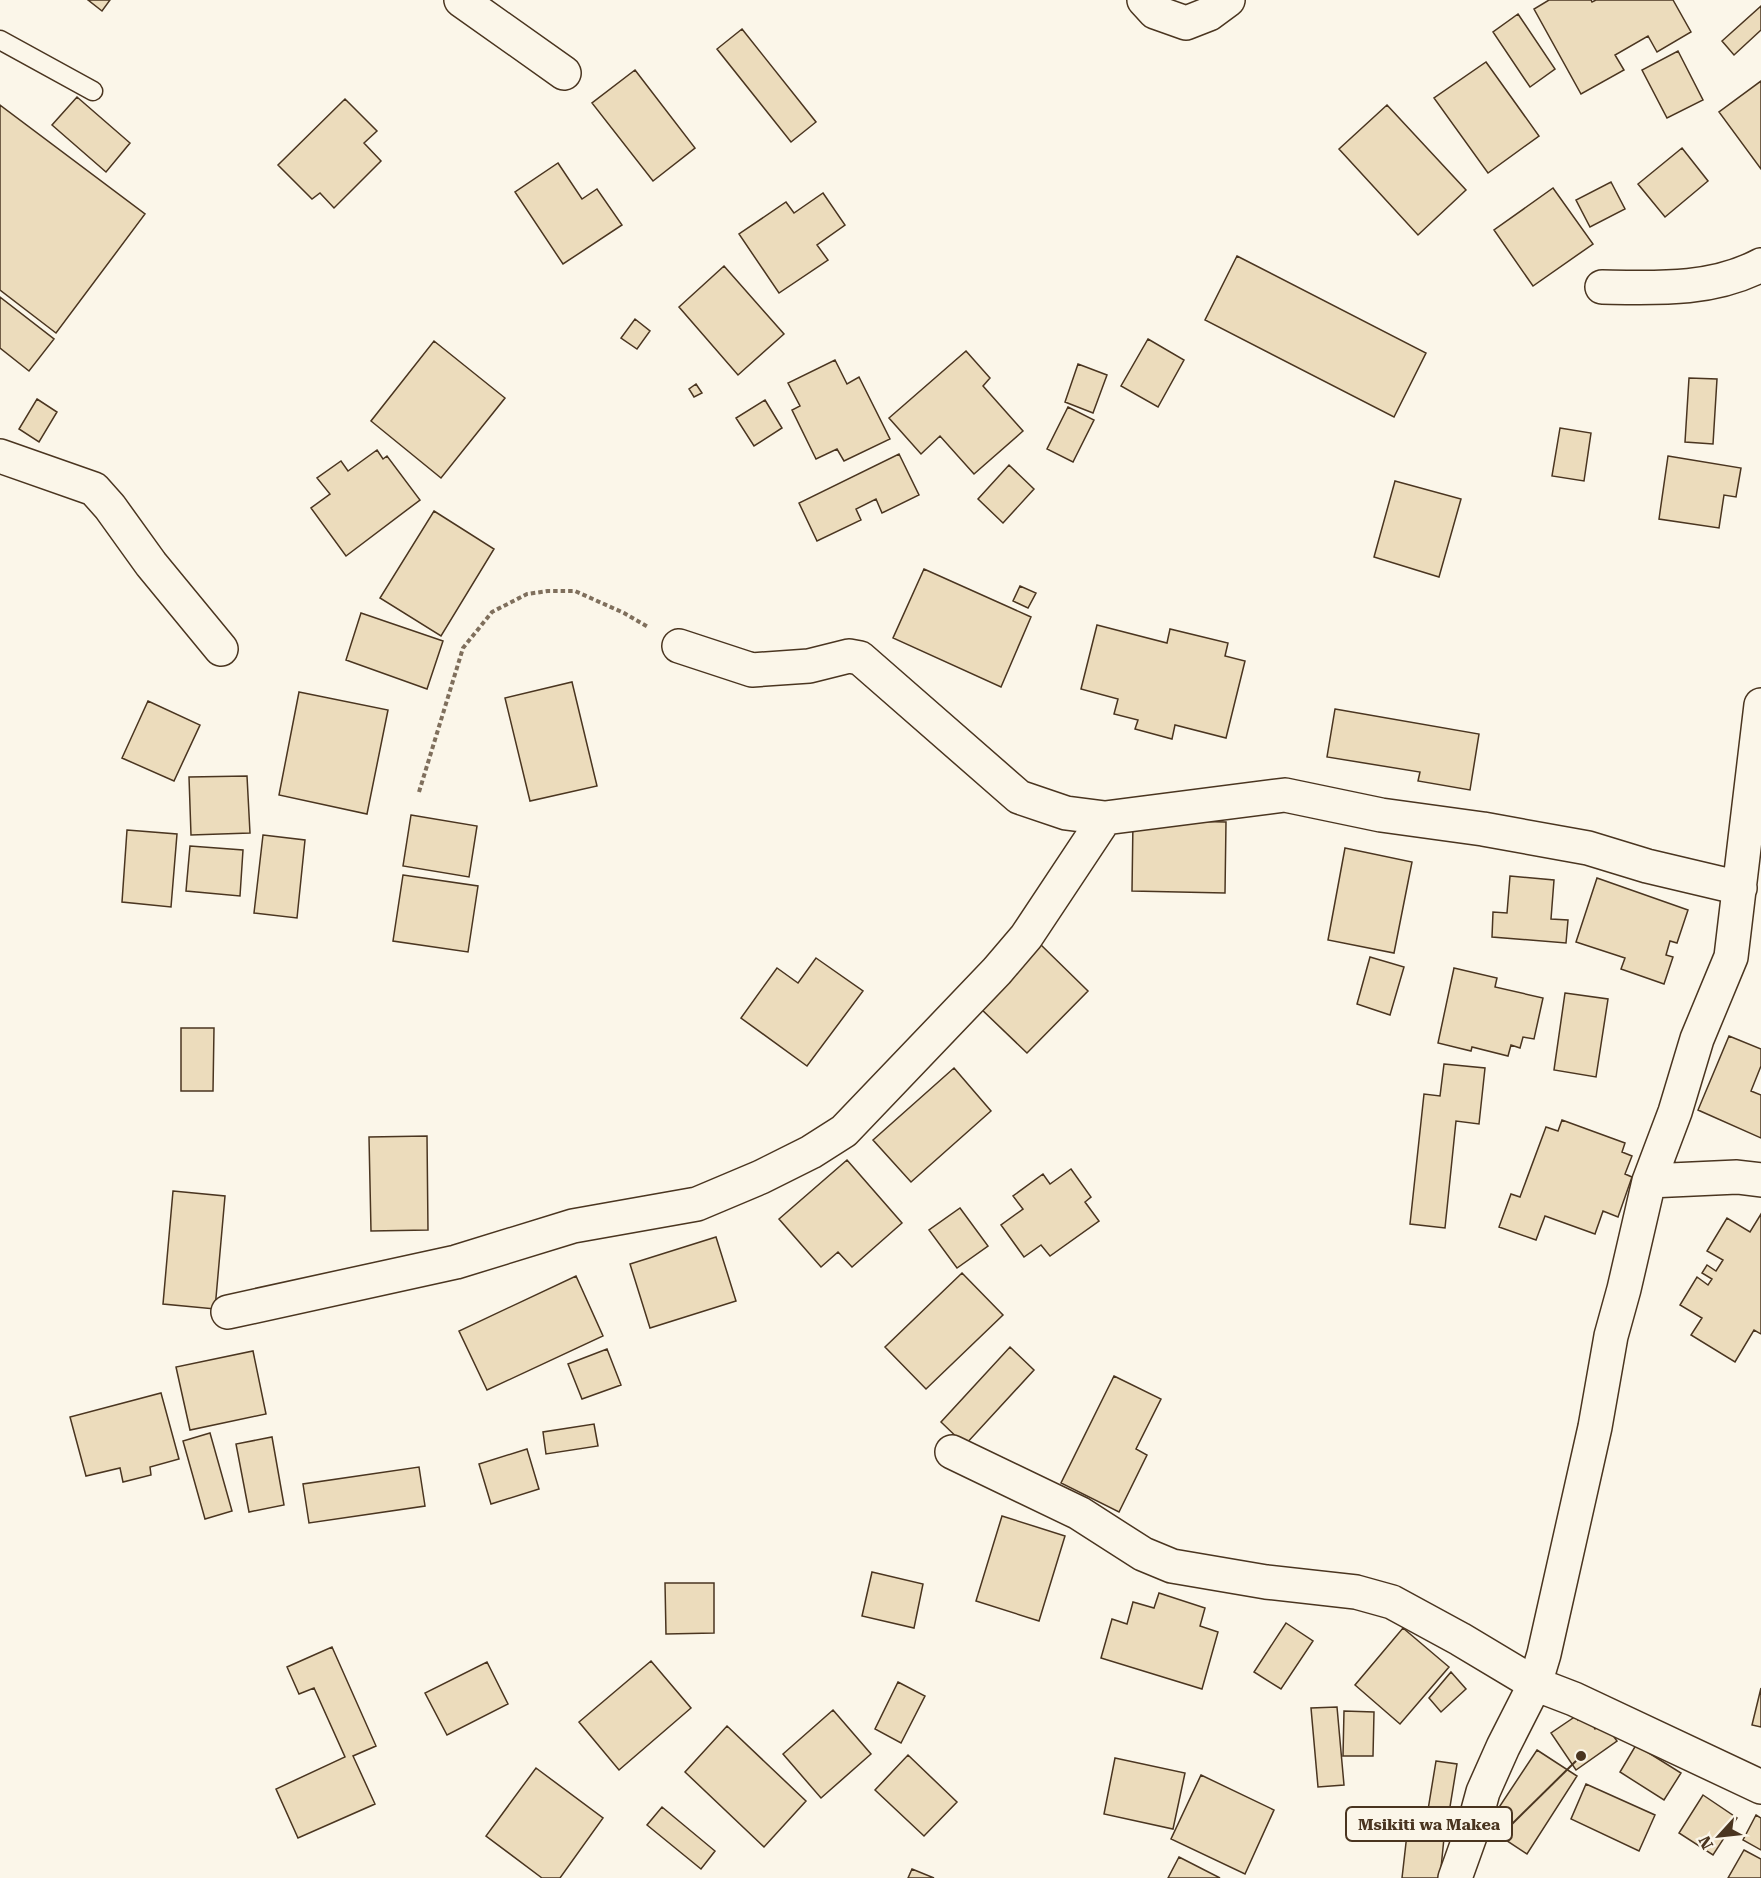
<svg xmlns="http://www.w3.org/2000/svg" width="1761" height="1878" font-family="'Roboto Serif',serif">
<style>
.building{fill:#ecdcbc;stroke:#4a3520;stroke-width:1.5}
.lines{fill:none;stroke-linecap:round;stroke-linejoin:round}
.service-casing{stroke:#4a3520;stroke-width:21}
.minor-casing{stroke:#4a3520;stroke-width:36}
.path{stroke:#7f6f5c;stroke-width:4;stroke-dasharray:4.5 3;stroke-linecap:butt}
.service{stroke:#fbf6e9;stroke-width:18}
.minor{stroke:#fbf6e9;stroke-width:33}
.leader{fill:none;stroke:#4a3520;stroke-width:2}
.callout-dot{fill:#4a3520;stroke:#fbf6e9;stroke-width:2}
.callout{fill:#fbf6e9;stroke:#4a3520;stroke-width:2}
.callout-label{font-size:16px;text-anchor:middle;font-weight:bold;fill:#4a3520}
</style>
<rect width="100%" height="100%" fill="#fbf6e9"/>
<path class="building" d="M 88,0 L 110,0 L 102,11 Z
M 1549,0 L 1591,0 L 1592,2 L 1596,0 L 1673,0 L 1691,32 L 1657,52 L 1648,36 L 1615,55 L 1624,70 L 1581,94 L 1534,9 Z
M 1761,6 L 1761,30 L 1734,55 L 1722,41 Z
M 1518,14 L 1555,69 L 1530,87 L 1493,32 Z
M 742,29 L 816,122 L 791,142 L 717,49 Z
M 1678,51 L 1703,100 L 1667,118 L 1642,70 Z
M 1486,62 L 1539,136 L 1488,173 L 1434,98 Z
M 635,70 L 695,148 L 653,181 L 592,103 Z
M 1761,81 L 1761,169 L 1719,112 Z
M 77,97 L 130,143 L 106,172 L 52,125 Z
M 345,99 L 377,131 L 364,143 L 381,161 L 334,208 L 320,193 L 312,199 L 278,165 Z
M 0,105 L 145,214 L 56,333 L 0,290 Z
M 1387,105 L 1466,190 L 1418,235 L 1339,149 Z
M 1682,148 L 1708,181 L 1665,217 L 1638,184 Z
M 558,163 L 582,199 L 597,189 L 622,225 L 563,264 L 515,192 Z
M 1611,182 L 1625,209 L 1590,227 L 1576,200 Z
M 1553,188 L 1593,244 L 1533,286 L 1494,230 Z
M 823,193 L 845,225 L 817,245 L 828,260 L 779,293 L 739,234 L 786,202 L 794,213 Z
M 1237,256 L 1426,353 L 1394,417 L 1205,320 Z
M 724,266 L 784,334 L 738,375 L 679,307 Z
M 0,297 L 54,339 L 29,371 L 0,348 Z
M 635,319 L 650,331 L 637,349 L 621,338 Z
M 1148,339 L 1184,360 L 1158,407 L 1121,386 Z
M 434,341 L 505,398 L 441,478 L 371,421 Z
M 966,351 L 990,378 L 983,386 L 1023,431 L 974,474 L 940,436 L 921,454 L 889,418 Z
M 835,360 L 847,384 L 859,377 L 890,439 L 844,461 L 837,449 L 816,459 L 792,410 L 800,406 L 788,383 Z
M 1078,364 L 1107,375 L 1093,413 L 1065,402 Z
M 1689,378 L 1717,379 L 1713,444 L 1685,442 Z
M 696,384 L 702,393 L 694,397 L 689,389 Z
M 37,399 L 57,412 L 39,442 L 19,429 Z
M 765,400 L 782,428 L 754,446 L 736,418 Z
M 1068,407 L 1094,420 L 1073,462 L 1047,449 Z
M 1560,428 L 1591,433 L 1584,481 L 1552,476 Z
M 377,450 L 383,459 L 387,456 L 420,500 L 346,556 L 311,508 L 330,494 L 317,478 L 341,461 L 348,471 Z
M 899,454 L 919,495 L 882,513 L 876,499 L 856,509 L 861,520 L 817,541 L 799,503 Z
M 1668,456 L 1741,468 L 1736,497 L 1724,495 L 1719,528 L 1659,519 Z
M 1009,465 L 1034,489 L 1003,523 L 978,499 Z
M 1395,481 L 1461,499 L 1439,577 L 1374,557 Z
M 434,511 L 494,549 L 441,636 L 380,598 Z
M 924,569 L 1031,617 L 1001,687 L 893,638 Z
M 1020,586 L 1036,593 L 1028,608 L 1013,601 Z
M 361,613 L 443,641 L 427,689 L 346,660 Z
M 1097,625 L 1167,643 L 1170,629 L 1228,643 L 1225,656 L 1245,661 L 1226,738 L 1175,725 L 1172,739 L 1135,729 L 1138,720 L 1114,714 L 1118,699 L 1081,689 Z
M 572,682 L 597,786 L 530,801 L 505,698 Z
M 299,692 L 388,710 L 367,814 L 279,795 Z
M 148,701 L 200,725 L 174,781 L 122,758 Z
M 1335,709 L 1479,734 L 1470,790 L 1418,781 L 1420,772 L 1327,757 Z
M 247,776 L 250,833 L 191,835 L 189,777 Z
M 411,815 L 477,826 L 469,877 L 403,866 Z
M 1133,820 L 1226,822 L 1225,893 L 1132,891 Z
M 127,830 L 177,834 L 171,907 L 122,902 Z
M 263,835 L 305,840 L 297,918 L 254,913 Z
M 190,846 L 243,850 L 240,896 L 186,891 Z
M 1345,848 L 1412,862 L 1394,953 L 1328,940 Z
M 403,875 L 478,886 L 468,952 L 393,941 Z
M 1510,876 L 1554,880 L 1551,919 L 1568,920 L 1566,943 L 1492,937 L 1493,912 L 1507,913 Z
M 1597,878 L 1688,910 L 1677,943 L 1670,941 L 1666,955 L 1673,957 L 1664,984 L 1621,969 L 1625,958 L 1576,942 Z
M 1039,943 L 1088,991 L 1027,1053 L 978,1006 Z
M 1370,957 L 1404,967 L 1390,1015 L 1357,1004 Z
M 816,958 L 863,991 L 807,1066 L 741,1018 L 777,968 L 798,983 Z
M 1454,968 L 1497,978 L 1495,987 L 1543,998 L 1534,1039 L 1523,1037 L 1520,1048 L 1511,1045 L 1508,1056 L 1472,1047 L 1471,1051 L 1438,1043 Z
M 1565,993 L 1608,999 L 1596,1077 L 1554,1070 Z
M 181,1028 L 214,1028 L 213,1091 L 181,1091 Z
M 1729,1036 L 1761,1049 L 1761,1066 L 1751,1091 L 1761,1095 L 1761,1138 L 1698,1110 Z
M 1444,1064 L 1485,1068 L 1479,1124 L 1456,1121 L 1445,1228 L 1410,1224 L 1424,1094 L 1440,1096 Z
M 954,1068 L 991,1111 L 911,1182 L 873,1140 Z
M 1562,1120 L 1625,1143 L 1622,1152 L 1632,1156 L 1625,1174 L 1632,1177 L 1618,1217 L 1603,1211 L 1595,1234 L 1545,1216 L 1536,1240 L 1499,1227 L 1511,1194 L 1520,1197 L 1546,1127 L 1558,1131 Z
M 427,1136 L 428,1230 L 371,1231 L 369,1137 Z
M 847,1160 L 902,1223 L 852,1267 L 838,1252 L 821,1267 L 779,1219 Z
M 1071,1169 L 1091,1197 L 1085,1202 L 1099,1221 L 1050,1256 L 1041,1245 L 1024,1257 L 1001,1225 L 1023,1209 L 1013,1196 L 1043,1174 L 1050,1184 Z
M 173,1191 L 225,1196 L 215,1309 L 163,1304 Z
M 960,1208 L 988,1246 L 957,1268 L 929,1230 Z
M 1761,1214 L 1761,1334 L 1754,1330 L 1735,1362 L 1691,1335 L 1702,1318 L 1680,1305 L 1697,1277 L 1708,1285 L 1712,1279 L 1702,1273 L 1707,1265 L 1716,1271 L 1723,1260 L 1707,1251 L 1727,1218 L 1750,1232 Z
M 716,1237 L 736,1301 L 650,1328 L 630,1264 Z
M 962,1273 L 1003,1315 L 926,1389 L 885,1347 Z
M 576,1276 L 603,1336 L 487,1390 L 459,1331 Z
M 1010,1347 L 1034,1370 L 965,1445 L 941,1422 Z
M 607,1349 L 621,1385 L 582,1399 L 568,1364 Z
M 253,1351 L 266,1414 L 190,1430 L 176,1367 Z
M 1114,1376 L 1161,1399 L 1136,1449 L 1147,1455 L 1119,1512 L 1061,1483 Z
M 161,1393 L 179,1459 L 150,1467 L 151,1475 L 123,1482 L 120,1468 L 86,1476 L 70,1417 Z
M 594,1424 L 598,1446 L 546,1454 L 543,1432 Z
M 210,1433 L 232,1511 L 205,1519 L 183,1441 Z
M 272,1437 L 284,1505 L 249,1512 L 236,1444 Z
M 527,1449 L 539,1489 L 491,1504 L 479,1464 Z
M 419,1467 L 425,1506 L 309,1523 L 303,1484 Z
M 1002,1516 L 1065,1536 L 1039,1621 L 976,1601 Z
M 872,1572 L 923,1584 L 914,1628 L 862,1616 Z
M 665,1583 L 714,1583 L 714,1633 L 666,1634 Z
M 1159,1593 L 1205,1608 L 1200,1626 L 1218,1632 L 1202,1689 L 1101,1658 L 1112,1619 L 1127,1624 L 1133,1602 L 1154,1608 Z
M 1286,1623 L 1313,1641 L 1281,1689 L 1254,1672 Z
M 1403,1628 L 1449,1667 L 1400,1724 L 1355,1685 Z
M 332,1647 L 376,1746 L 353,1756 L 375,1804 L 298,1838 L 276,1789 L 345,1757 L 314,1688 L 299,1694 L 287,1667 Z
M 651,1661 L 691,1708 L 619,1770 L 579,1722 Z
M 487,1662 L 508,1704 L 447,1735 L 425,1693 Z
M 1451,1672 L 1466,1689 L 1441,1712 L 1429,1698 Z
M 898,1682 L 925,1696 L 901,1743 L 875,1729 Z
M 1761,1688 L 1761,1727 L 1752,1725 Z
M 1337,1707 L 1344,1785 L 1318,1787 L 1311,1708 Z
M 833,1710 L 871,1754 L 821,1798 L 783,1754 Z
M 1344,1711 L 1374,1712 L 1373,1756 L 1343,1756 Z
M 1586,1714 L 1595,1729 L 1604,1723 L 1617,1741 L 1576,1770 L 1551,1733 L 1576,1716 L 1578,1720 Z
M 727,1726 L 806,1801 L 764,1847 L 685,1772 Z
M 1636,1745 L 1681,1773 L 1664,1800 L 1620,1772 Z
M 1537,1750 L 1577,1776 L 1527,1854 L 1486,1827 Z
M 908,1755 L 957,1802 L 924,1836 L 875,1790 Z
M 1115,1758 L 1185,1773 L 1173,1829 L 1104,1814 Z
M 1436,1761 L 1457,1764 L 1447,1825 L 1426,1822 Z
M 536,1768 L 603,1818 L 560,1878 L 542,1878 L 486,1836 Z
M 1201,1775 L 1274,1810 L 1245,1874 L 1171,1839 Z
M 1586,1784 L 1655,1815 L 1639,1851 L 1571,1819 Z
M 1703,1795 L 1737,1818 L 1713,1855 L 1679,1833 Z
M 662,1807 L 715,1851 L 701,1869 L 647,1825 Z
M 1756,1815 L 1761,1818 L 1761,1850 L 1743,1840 Z
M 1407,1834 L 1444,1838 L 1440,1878 L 1402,1878 Z
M 1744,1850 L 1761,1859 L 1761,1878 L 1728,1878 Z
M 1179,1857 L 1220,1878 L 1168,1878 Z
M 912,1869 L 934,1878 L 908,1878 Z"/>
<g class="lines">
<g class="service-casing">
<path id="service" d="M 0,40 L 93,91"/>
</g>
<g class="minor-casing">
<path id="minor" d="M 461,0 L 564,73
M 1144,0 L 1155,12 L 1186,23 L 1209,14 L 1228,0
M 1602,287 C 1656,288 1712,291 1761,265
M 0,456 L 94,489 L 110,507 L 151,564 L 221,649
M 679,646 L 752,670 L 809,666 L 849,656 L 860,658 L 1019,797 L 1066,813 L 1105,818
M 1649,1181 L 1737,1177 L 1761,1180
M 228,1312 L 456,1262 L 573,1226 L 697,1204 L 761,1177 L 811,1152 L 844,1131 L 997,971 L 1026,937 L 1105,818 L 1285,795 L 1381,815 L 1483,829 L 1588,848 L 1647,866 L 1740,888
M 952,1452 L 1079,1513 L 1143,1554 L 1172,1566 L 1266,1582 L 1356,1592 L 1392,1602 L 1460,1639 L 1535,1684 L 1574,1699 L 1761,1787
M 1455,1878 L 1474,1825 L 1483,1792 L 1503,1747 L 1535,1684 L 1544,1654 L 1595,1427 L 1611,1336 L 1624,1289 L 1649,1181 L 1675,1112 L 1697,1039 L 1731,957 L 1761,705"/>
</g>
<path class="path" d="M 419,792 L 463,648 L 492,612 L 527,594 L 548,591 L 575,591 L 624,613 L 648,627"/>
<use href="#service" class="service"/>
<use href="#minor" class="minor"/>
</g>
<path class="leader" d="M1581 1756L1512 1824"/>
<circle class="callout-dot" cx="1581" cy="1756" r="6"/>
<rect class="callout" x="1346" y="1807" width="166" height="34" rx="6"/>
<g class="callout-label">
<text x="1429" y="1830">Msikiti wa Makea</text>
</g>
<g transform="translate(1719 1836) rotate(243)" stroke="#fbf6e9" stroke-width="4.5" paint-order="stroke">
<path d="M0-4.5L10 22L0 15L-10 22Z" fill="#4a3520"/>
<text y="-9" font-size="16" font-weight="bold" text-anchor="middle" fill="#4a3520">N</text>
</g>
</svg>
